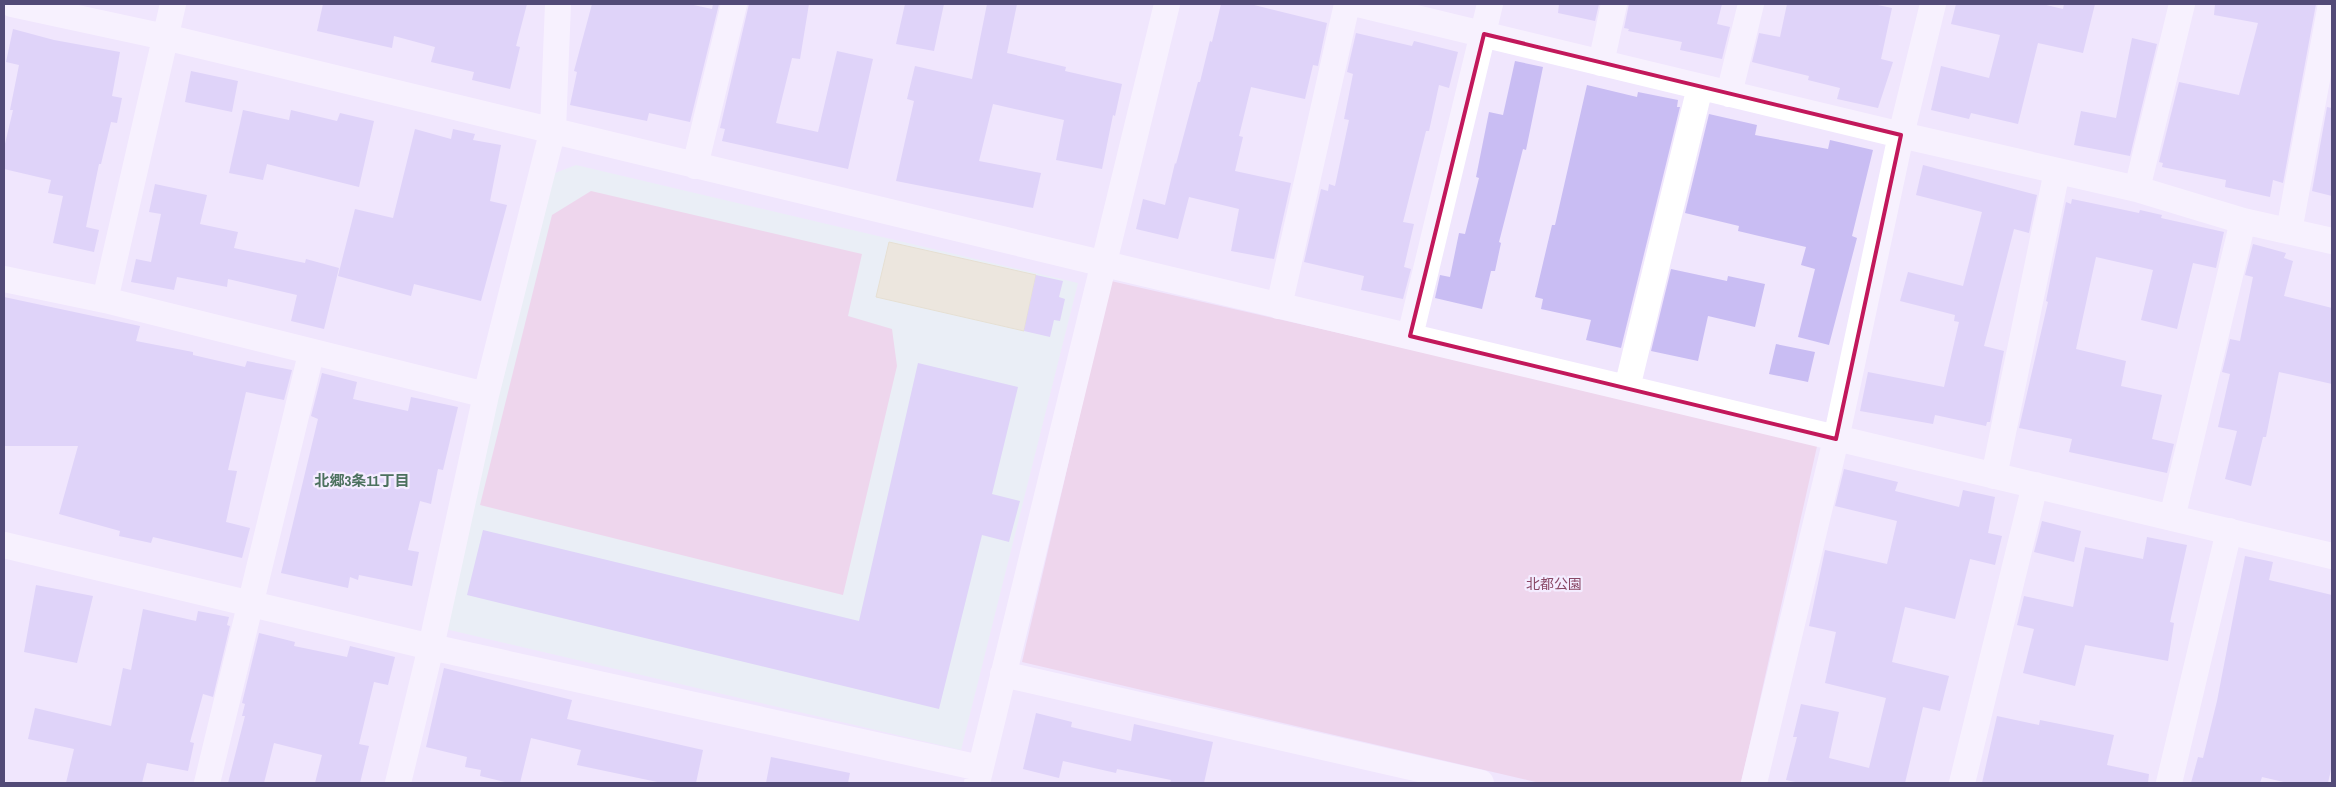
<svg xmlns="http://www.w3.org/2000/svg" width="2336" height="787" font-family="'Archivo Narrow','Noto Sans JP',sans-serif">
<style>
.education{fill:#e2f9ed}
.green{fill:#ebc3da}
.water{fill:#e7e6b9;stroke:#d9d89f}
.building{fill:#c9bdf3}
.lines{fill:none;stroke-linecap:round;stroke-linejoin:round}
.minor{stroke:#fff;stroke-width:26}
.marked{fill:none;stroke:#c2185b;stroke-width:4;stroke-linejoin:round}
.labels{text-anchor:middle;dominant-baseline:central;stroke-width:4.5;stroke-linejoin:round;paint-order:stroke}
.park-label{font-size:14px;fill:#894765;stroke:#f4ecff}
.neighbourhood-label{font-size:15px;font-weight:bold;fill:#4c715e;stroke:#f4ecff}
</style>
<rect width="100%" height="100%" fill="#f0e6fd"/>
<path class="education" d="M 576,165 L 1078,283 L 961,750 L 441,628 L 550,175 Z"/>
<path class="green" d="M 591,191 L 862,254 L 848,316 L 892,329 L 897,366 L 843,595 L 480,505 L 552,215 Z
M 1111,281 L 1818,442 L 1741,783 L 1540,783 L 1022,662 Z"/>
<path class="water" d="M 889,242 L 1036,275 L 1024,331 L 876,297 Z"/>
<path class="building" d="M 323,4 L 527,4 L 516,46 L 520,47 L 510,89 L 472,80 L 474,72 L 431,62 L 435,47 L 394,36 L 392,48 L 317,31 Z
M 592,4 L 689,4 L 712,9 L 713,4 L 719,4 L 690,122 L 649,113 L 647,121 L 570,105 L 577,72 L 574,71 Z
M 749,4 L 809,4 L 800,59 L 792,58 L 776,123 L 818,132 L 837,51 L 873,59 L 848,169 L 722,141 L 725,129 L 720,128 Z
M 905,4 L 944,4 L 934,51 L 896,44 Z
M 987,4 L 1017,4 L 1007,53 L 1066,67 L 1065,71 L 1122,84 L 1115,116 L 1113,115 L 1102,169 L 1056,160 L 1064,120 L 993,104 L 979,161 L 1041,173 L 1033,208 L 896,181 L 914,101 L 907,99 L 915,66 L 972,79 Z
M 1221,4 L 1250,4 L 1327,23 L 1318,66 L 1313,65 L 1305,99 L 1251,87 L 1239,136 L 1243,137 L 1235,171 L 1291,183 L 1274,259 L 1231,251 L 1239,209 L 1189,197 L 1178,239 L 1136,229 L 1143,199 L 1165,205 L 1175,163 L 1176,164 L 1198,82 L 1200,82 L 1210,41 L 1212,42 Z
M 1559,4 L 1599,4 L 1595,21 L 1558,13 Z
M 1629,4 L 1722,4 L 1717,24 L 1730,27 L 1722,59 L 1680,50 L 1682,42 L 1628,31 L 1629,29 L 1624,28 Z
M 1787,4 L 1873,4 L 1892,8 L 1881,59 L 1893,62 L 1878,108 L 1837,99 L 1840,88 L 1808,80 L 1809,76 L 1752,62 L 1759,33 L 1780,37 Z
M 1956,4 L 2042,4 L 2063,9 L 2064,4 L 2095,4 L 2083,53 L 2038,43 L 2018,124 L 1971,113 L 1969,119 L 1931,110 L 1941,66 L 1989,78 L 2000,35 L 1951,24 Z
M 2215,4 L 2316,4 L 2283,183 L 2273,180 L 2270,197 L 2225,187 L 2226,180 L 2162,167 L 2163,163 L 2159,162 L 2179,82 L 2239,95 L 2258,23 L 2214,15 Z
M 13,29 L 54,40 L 120,52 L 112,96 L 122,98 L 117,123 L 111,122 L 101,164 L 99,164 L 86,227 L 99,230 L 94,252 L 53,243 L 63,196 L 48,193 L 51,180 L 4,169 L 4,148 L 13,110 L 10,110 L 19,65 L 6,62 Z
M 1356,33 L 1412,46 L 1414,41 L 1458,52 L 1449,88 L 1439,85 L 1429,131 L 1426,131 L 1403,222 L 1414,224 L 1404,267 L 1411,269 L 1403,299 L 1361,290 L 1364,276 L 1304,262 L 1321,189 L 1328,191 L 1329,184 L 1335,186 L 1349,120 L 1344,119 L 1353,74 L 1347,72 Z
M 2132,38 L 2157,44 L 2130,156 L 2074,145 L 2081,111 L 2116,118 Z
M 1515,61 L 1543,67 L 1526,150 L 1523,149 L 1499,242 L 1501,243 L 1495,271 L 1491,271 L 1482,309 L 1435,298 L 1440,275 L 1450,277 L 1459,233 L 1465,234 L 1479,178 L 1476,177 L 1489,112 L 1503,115 Z
M 191,71 L 238,81 L 232,112 L 185,102 Z
M 1587,85 L 1637,97 L 1638,92 L 1678,100 L 1677,107 L 1680,107 L 1621,348 L 1586,340 L 1591,320 L 1541,309 L 1543,299 L 1535,297 L 1552,225 L 1555,225 Z
M 2327,107 L 2332,108 L 2332,196 L 2312,191 Z
M 243,110 L 289,120 L 291,110 L 337,121 L 340,113 L 374,121 L 359,187 L 267,164 L 263,180 L 229,173 Z
M 1709,114 L 1757,125 L 1755,135 L 1828,149 L 1830,140 L 1873,150 L 1852,236 L 1857,238 L 1829,345 L 1798,337 L 1815,269 L 1801,265 L 1806,247 L 1738,231 L 1739,226 L 1685,213 Z
M 415,129 L 451,139 L 453,129 L 475,134 L 473,140 L 501,145 L 490,201 L 507,205 L 481,301 L 414,284 L 411,296 L 338,276 L 355,209 L 393,218 Z
M 1923,165 L 2037,195 L 2029,233 L 2014,229 L 1984,346 L 2004,351 L 1990,422 L 1987,422 L 1986,426 L 1935,415 L 1933,424 L 1860,411 L 1868,372 L 1944,387 L 1959,322 L 1954,321 L 1955,315 L 1900,301 L 1908,272 L 1963,286 L 1982,212 L 1916,195 Z
M 155,184 L 207,195 L 200,224 L 238,232 L 234,248 L 305,263 L 306,259 L 339,268 L 324,329 L 291,321 L 297,295 L 228,279 L 227,287 L 177,277 L 174,290 L 131,282 L 136,259 L 151,262 L 161,214 L 149,212 Z
M 2072,199 L 2139,213 L 2140,210 L 2162,215 L 2161,218 L 2224,232 L 2216,268 L 2193,263 L 2177,329 L 2141,320 L 2153,270 L 2096,257 L 2076,349 L 2126,361 L 2121,386 L 2162,395 L 2152,439 L 2174,444 L 2167,473 L 2069,452 L 2072,439 L 2019,428 L 2048,302 L 2046,301 L 2066,202 L 2071,204 Z
M 2253,244 L 2286,253 L 2284,258 L 2293,261 L 2284,296 L 2332,308 L 2332,384 L 2279,372 L 2266,437 L 2263,437 L 2251,486 L 2225,479 L 2237,431 L 2218,427 L 2230,374 L 2222,372 L 2230,339 L 2240,341 L 2253,277 L 2245,275 Z
M 1671,269 L 1727,281 L 1728,276 L 1765,284 L 1755,327 L 1708,316 L 1698,361 L 1651,351 Z
M 1036,275 L 1063,281 L 1059,297 L 1065,299 L 1060,321 L 1054,320 L 1050,337 L 1024,331 Z
M 4,297 L 140,326 L 136,341 L 193,352 L 193,355 L 245,367 L 247,361 L 292,370 L 284,400 L 246,392 L 228,470 L 237,471 L 226,522 L 250,528 L 242,558 L 153,537 L 151,543 L 119,536 L 120,531 L 59,514 L 78,446 L 4,446 Z
M 1776,344 L 1815,352 L 1808,382 L 1769,374 Z
M 918,363 L 1018,387 L 992,494 L 1020,501 L 1009,542 L 982,535 L 939,709 L 467,595 L 483,530 L 859,621 Z
M 322,373 L 357,382 L 353,399 L 408,411 L 411,397 L 458,407 L 443,470 L 438,469 L 431,504 L 420,501 L 408,550 L 419,552 L 412,586 L 359,575 L 358,580 L 350,577 L 348,588 L 281,573 L 318,419 L 311,416 Z
M 1844,469 L 1898,482 L 1895,491 L 1959,507 L 1963,490 L 1995,497 L 1988,533 L 2002,536 L 1995,565 L 1970,559 L 1955,619 L 1905,607 L 1892,662 L 1949,676 L 1940,711 L 1923,707 L 1905,783 L 1800,783 L 1786,780 L 1797,737 L 1793,737 L 1801,704 L 1839,712 L 1829,758 L 1869,768 L 1886,698 L 1825,683 L 1836,632 L 1809,626 L 1825,550 L 1887,564 L 1897,521 L 1835,506 Z
M 2042,521 L 2081,531 L 2074,562 L 2034,552 Z
M 2147,537 L 2187,545 L 2170,622 L 2174,623 L 2168,661 L 2085,645 L 2075,686 L 2023,673 L 2034,629 L 2017,625 L 2024,596 L 2073,607 L 2085,547 L 2143,559 Z
M 2245,556 L 2273,562 L 2269,580 L 2332,595 L 2332,765 L 2328,783 L 2288,783 L 2262,777 L 2260,783 L 2191,783 L 2198,757 L 2203,758 L 2217,701 Z
M 36,585 L 93,596 L 77,663 L 24,652 Z
M 143,609 L 196,621 L 198,611 L 229,617 L 227,625 L 230,626 L 213,697 L 203,694 L 190,742 L 194,743 L 188,771 L 147,763 L 142,783 L 66,783 L 74,749 L 28,739 L 35,708 L 111,726 L 123,668 L 131,670 Z
M 259,633 L 295,642 L 294,646 L 347,657 L 350,646 L 395,657 L 388,685 L 374,682 L 359,744 L 369,746 L 360,783 L 315,783 L 322,755 L 274,743 L 264,783 L 228,783 L 245,716 L 242,716 L 245,704 L 242,703 Z
M 444,668 L 572,700 L 567,719 L 703,750 L 696,783 L 662,783 L 577,765 L 581,750 L 531,738 L 520,783 L 509,783 L 480,776 L 481,770 L 465,767 L 467,757 L 426,747 Z
M 1036,713 L 1072,722 L 1071,727 L 1131,741 L 1134,724 L 1213,742 L 1204,783 L 1170,783 L 1171,780 L 1117,769 L 1116,773 L 1063,761 L 1059,778 L 1023,769 Z
M 1997,716 L 2039,725 L 2040,720 L 2114,735 L 2107,765 L 2149,774 L 2148,783 L 1982,783 Z
M 771,757 L 850,773 L 848,783 L 766,783 Z"/>
<g class="lines">
<path class="minor" d="M 12,4 L 165,37 L 1105,264 L 2332,556
M 1358,4 L 1901,135 L 2137,189 L 2243,221 L 2332,241
M 1601,63 L 1614,4
M 1729,94 L 1751,4
M 695,166 L 734,4
M 2137,189 L 2182,4
M 2289,231 L 2331,4
M 4,279 L 105,300 L 486,395
M 105,300 L 173,4
M 1279,306 L 1347,4
M 1410,336 L 1490,4
M 1627,388 L 1700,87
M 1994,476 L 2057,171
M 2172,518 L 2243,221
M 4,545 L 431,647 L 980,768
M 1003,674 L 1481,783
M 207,783 L 311,354
M 398,783 L 431,647 L 486,395 L 553,129 L 558,4
M 977,783 L 1167,4
M 1754,783 L 1836,439 L 1901,135 L 1933,4
M 1962,783 L 2035,485
M 2169,783 L 2229,531"/>
</g>
<path d="M0 0H2336V787H0ZM 1484,34 L 1901,135 L 1836,439 L 1410,336 Z" fill="#f0e6fd" fill-opacity=".55" fill-rule="evenodd"/>
<path class="marked" d="M 1484,34 L 1901,135 L 1836,439 L 1410,336 Z"/>
<g class="labels">
<g class="park-label">
<text x="1554" y="584">北都公園</text>
</g>
<g class="neighbourhood-label">
<text x="362" y="480">北郷3条11丁目</text>
</g>
</g>
<rect width="2336" height="787" fill="none" stroke="#524a77" stroke-width="10"/>
</svg>
